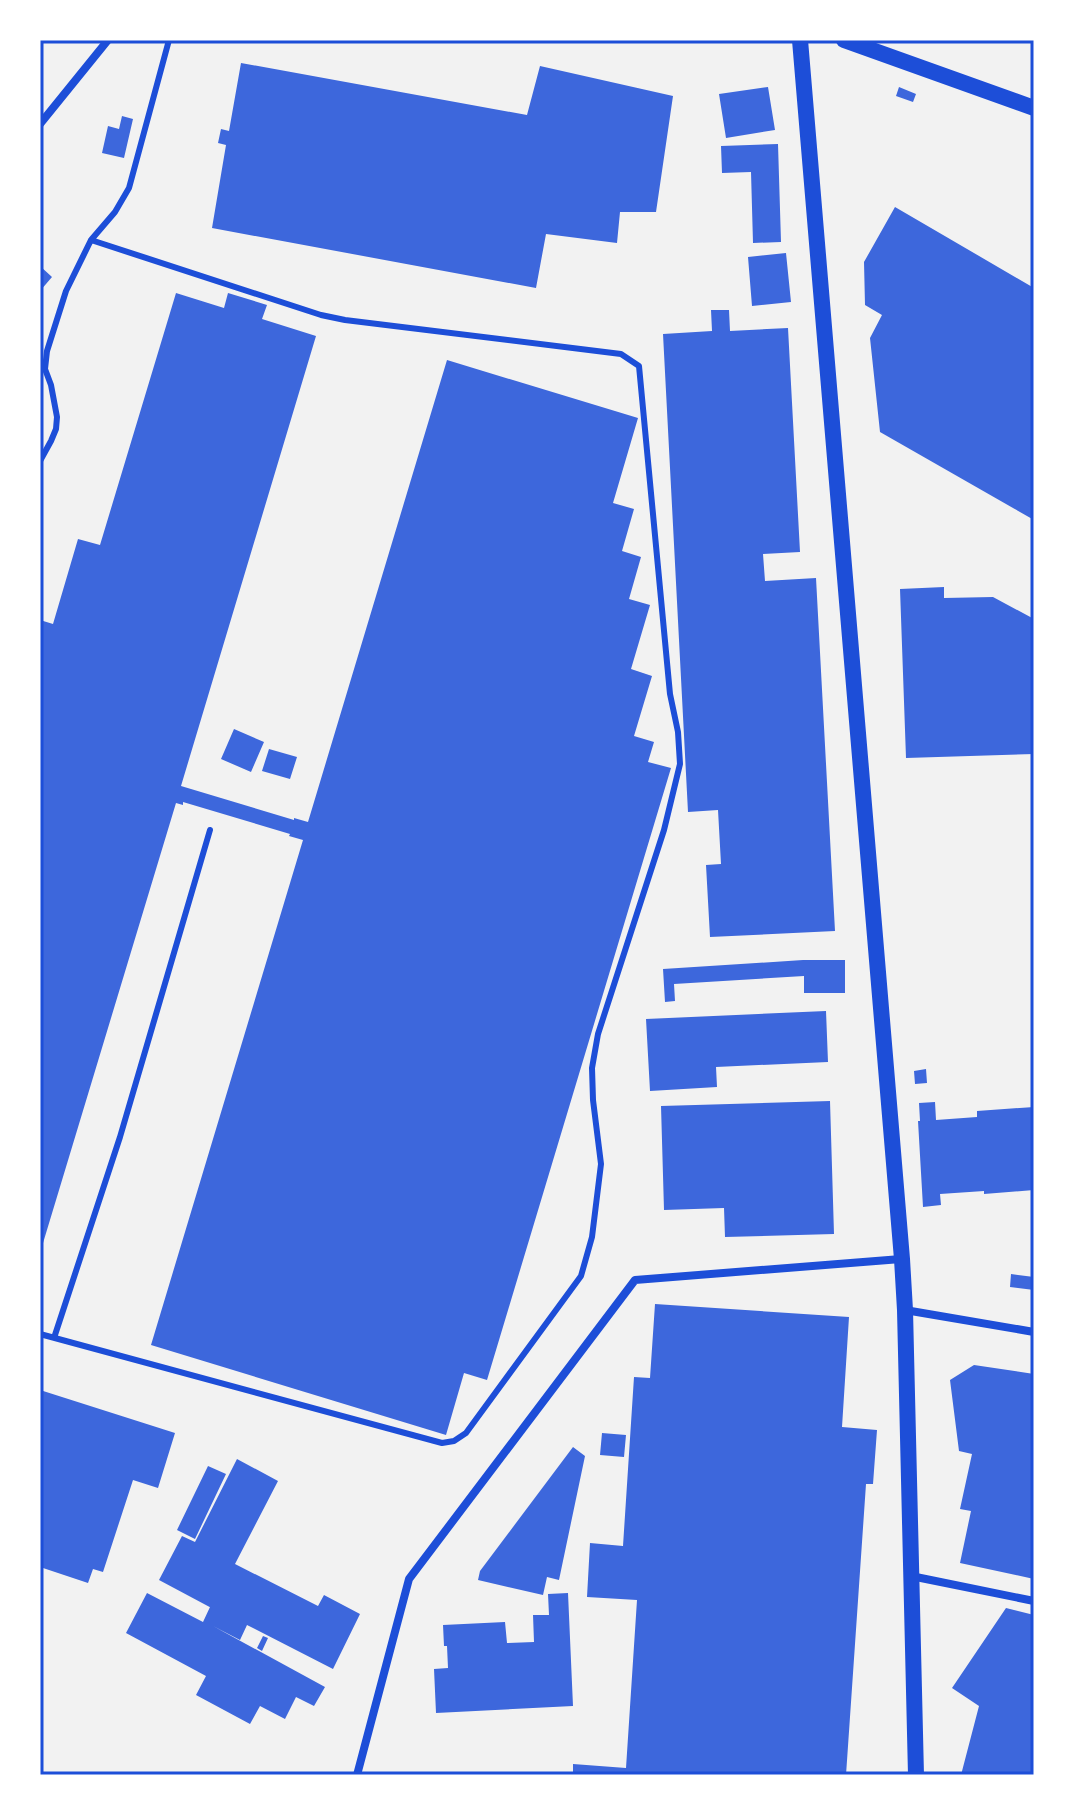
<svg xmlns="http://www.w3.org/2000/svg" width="1074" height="1815" font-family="'Libre Baskerville',serif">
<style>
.building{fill:#3d67dc}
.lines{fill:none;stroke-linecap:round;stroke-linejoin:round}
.service{stroke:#1d4ed8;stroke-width:6}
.minor{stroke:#1d4ed8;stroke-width:8}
.secondary{stroke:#1d4ed8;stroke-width:16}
.neatline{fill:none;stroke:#1d4ed8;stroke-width:3}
</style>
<rect width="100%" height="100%" fill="#f2f2f2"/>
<path class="building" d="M 241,63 L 527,115 L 540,66 L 673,96 L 656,212 L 620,212 L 617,243 L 546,234 L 536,288 L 212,228 L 226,145 L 218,143 L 221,129 L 229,131 Z
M 768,87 L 775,130 L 726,138 L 719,94 Z
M 899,87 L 916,94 L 913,102 L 896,96 Z
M 122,116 L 133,119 L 124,158 L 102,153 L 108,126 L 119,129 Z
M 778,144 L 781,242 L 753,243 L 751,172 L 722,173 L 721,146 Z
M 895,207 L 1034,288 L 1034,520 L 880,432 L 870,338 L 882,315 L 865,305 L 864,262 Z
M 786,253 L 791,302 L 752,306 L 748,257 Z
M 40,266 L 52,277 L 40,291 Z
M 176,293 L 224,308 L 228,293 L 267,305 L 262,319 L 316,336 L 181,786 L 294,820 L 294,818 L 308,822 L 447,360 L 638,418 L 613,503 L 634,509 L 622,551 L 641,557 L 629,599 L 650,605 L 631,669 L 652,676 L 634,736 L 654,742 L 648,762 L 671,768 L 487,1380 L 464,1373 L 446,1435 L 151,1345 L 303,840 L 289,836 L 290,834 L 183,802 L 183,805 L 176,803 L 40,1253 L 40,620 L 53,624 L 78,539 L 100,545 Z
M 711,310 L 729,310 L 730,331 L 788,328 L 800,552 L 763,554 L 765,581 L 816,578 L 835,931 L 710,937 L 706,865 L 721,864 L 718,810 L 688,812 L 663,334 L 712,331 Z
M 944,587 L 944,598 L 993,597 L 1034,619 L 1034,754 L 906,758 L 900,589 Z
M 234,729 L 264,742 L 251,772 L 221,759 Z
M 269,749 L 297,757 L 290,779 L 262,771 Z
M 803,960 L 845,960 L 845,993 L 804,993 L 804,976 L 674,984 L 675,1001 L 665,1002 L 663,969 Z
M 826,1011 L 828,1062 L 716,1067 L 717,1087 L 650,1091 L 646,1019 Z
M 926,1069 L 927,1083 L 915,1084 L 914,1071 Z
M 830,1101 L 834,1234 L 725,1237 L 724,1208 L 664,1210 L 661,1106 Z
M 935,1102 L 936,1120 L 977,1117 L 977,1111 L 1034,1107 L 1034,1190 L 984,1194 L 984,1191 L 940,1194 L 941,1205 L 923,1207 L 918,1121 L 920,1121 L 919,1103 Z
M 1011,1274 L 1034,1277 L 1034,1290 L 1010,1287 Z
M 655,1304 L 849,1317 L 842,1427 L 877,1430 L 873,1484 L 866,1484 L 846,1775 L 573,1775 L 573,1764 L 626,1768 L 637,1600 L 587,1597 L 590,1543 L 623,1546 L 634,1377 L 650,1378 Z
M 974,1365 L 1034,1374 L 1034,1579 L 960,1563 L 971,1511 L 960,1509 L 972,1454 L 959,1451 L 950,1380 Z
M 40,1390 L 175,1433 L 158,1488 L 133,1480 L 103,1572 L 93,1569 L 88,1583 L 40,1567 Z
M 602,1433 L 626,1435 L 624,1457 L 600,1455 Z
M 573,1447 L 585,1456 L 559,1580 L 547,1577 L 543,1595 L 478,1580 L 480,1571 Z
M 237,1459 L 278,1481 L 235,1564 L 318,1606 L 324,1595 L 360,1614 L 333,1669 L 247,1625 L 240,1640 L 213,1626 L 325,1687 L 314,1706 L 296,1697 L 285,1719 L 260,1706 L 250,1724 L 196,1695 L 206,1676 L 126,1633 L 147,1593 L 203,1622 L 210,1607 L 219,1612 L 159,1580 L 182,1536 L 195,1542 Z
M 208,1466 L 226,1474 L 195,1539 L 177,1530 Z
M 568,1593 L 573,1706 L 436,1713 L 434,1669 L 448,1668 L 447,1646 L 444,1646 L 443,1625 L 505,1622 L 507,1643 L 534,1642 L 533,1615 L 549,1615 L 548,1594 Z
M 1006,1608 L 1034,1615 L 1034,1775 L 961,1775 L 979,1706 L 952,1688 Z
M 263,1636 L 268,1638 L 262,1651 L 257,1648 Z"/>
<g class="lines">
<path class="service" d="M 40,461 L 51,441 L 56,429 L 57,417 L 51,385 L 45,369 L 47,351 L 66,291 L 91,240 L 115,212 L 129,188 L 169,40
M 40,1334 L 442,1443 L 454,1441 L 466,1433 L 581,1276 L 592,1237 L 601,1164 L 593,1100 L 592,1068 L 598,1034 L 664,830 L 680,764 L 678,732 L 670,694 L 639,366 L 621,354 L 345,320 L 321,315 L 91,240
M 54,1338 L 120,1137 L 210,830"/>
<path class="minor" d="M 40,124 L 108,40
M 905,1310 L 1034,1332
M 911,1576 L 1034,1601
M 357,1775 L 409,1579 L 635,1280 L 901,1259"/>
<path class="secondary" d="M 800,40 L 902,1259 L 905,1310 L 916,1775
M 844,40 L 1034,108"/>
</g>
<rect width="1074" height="1815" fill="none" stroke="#ffffff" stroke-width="84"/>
<rect x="42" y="42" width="990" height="1731" class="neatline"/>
</svg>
